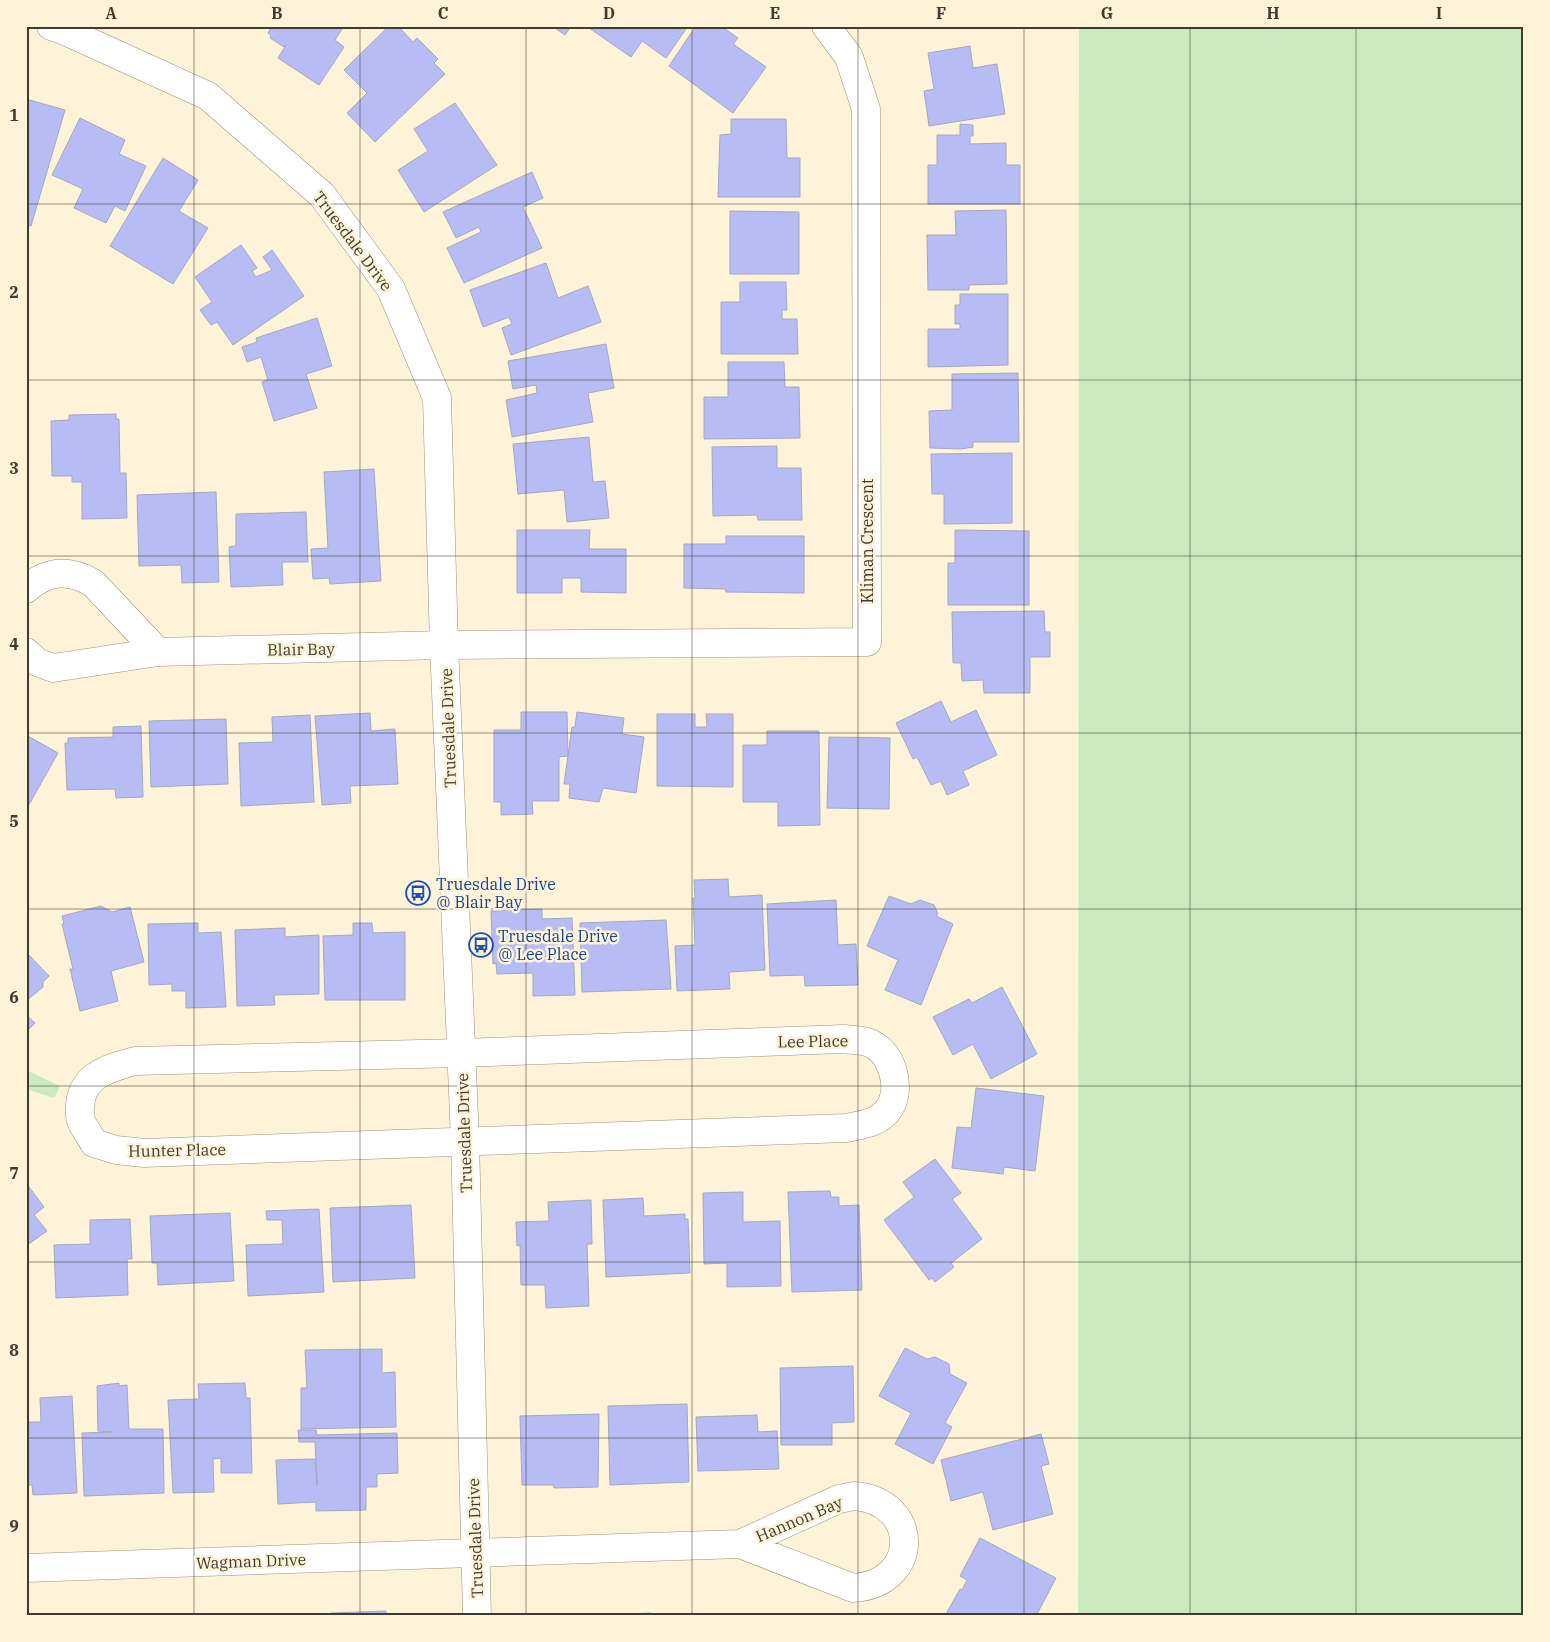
<svg xmlns="http://www.w3.org/2000/svg" width="1550" height="1642" font-family="'IBM Plex Serif',serif">
<style>
.green{fill:#cceac0}
.building{fill:#b8bcf5;stroke:#a5a7c1}
.lines{fill:none;stroke-linecap:round;stroke-linejoin:round}
.minor-casing{stroke:#9a9279;stroke-width:29}
.tertiary-casing{stroke:#9a9279;stroke-width:29}
.minor{stroke:#fff;stroke-width:28}
.tertiary{stroke:#fff;stroke-width:28}
.grid{fill:none;stroke:#3f3b31;stroke-width:1;stroke-opacity:0.55}
.labels{text-anchor:middle;dominant-baseline:central;stroke-width:5;stroke-linejoin:round;paint-order:stroke}
.street-label{font-size:16px;fill:#3f3b31;stroke:#fcf3d8}
.transit-label{font-size:16px;fill:#164399;stroke:#fcf3d8;text-anchor:start}
.neatline{fill:none;stroke:#3f3b31;stroke-width:2}
.grid-label{font-size:16px;text-anchor:middle;font-weight:bold;fill:#3f3b31}
</style>
<rect width="100%" height="100%" fill="#fcf3d8"/>
<path class="green" d="M 1079,26 L 1524,26 L 1524,1616 L 1078,1616 Z
M 26,1070 L 60,1086 L 54,1098 L 26,1089 Z"/>
<path class="building" d="M 272,26 L 344,26 L 335,40 L 344,47 L 319,85 L 278,58 L 286,45 L 284,47 L 270,38 L 271,35 L 268,33 Z
M 389,26 L 398,26 L 413,42 L 417,38 L 438,59 L 434,63 L 445,74 L 375,142 L 347,113 L 367,93 L 344,70 Z
M 552,26 L 571,26 L 565,35 Z
M 590,26 L 688,26 L 666,58 L 642,41 L 631,57 L 589,28 Z
M 696,26 L 721,26 L 738,38 L 733,44 L 766,67 L 733,113 L 669,66 Z
M 970,46 L 973,68 L 997,64 L 1005,114 L 929,126 L 924,91 L 934,89 L 928,53 Z
M 26,99 L 65,110 L 31,226 L 26,224 Z
M 455,103 L 497,165 L 424,212 L 398,170 L 428,151 L 414,129 Z
M 80,118 L 125,140 L 119,154 L 146,166 L 125,211 L 115,206 L 106,223 L 74,208 L 83,189 L 52,175 Z
M 731,119 L 786,119 L 787,158 L 800,158 L 800,197 L 718,197 L 720,135 L 731,134 Z
M 960,124 L 973,125 L 973,136 L 970,136 L 970,144 L 1006,143 L 1006,165 L 1020,165 L 1020,204 L 928,204 L 928,165 L 937,165 L 937,135 L 960,135 Z
M 163,158 L 198,180 L 179,211 L 208,228 L 173,284 L 110,246 Z
M 532,172 L 543,198 L 523,207 L 542,248 L 464,283 L 447,248 L 481,232 L 479,227 L 456,238 L 443,212 Z
M 1006,210 L 1007,284 L 969,285 L 969,290 L 928,290 L 927,235 L 956,235 L 955,211 Z
M 730,211 L 799,212 L 799,274 L 730,274 Z
M 241,245 L 257,268 L 252,271 L 256,277 L 272,270 L 263,257 L 272,250 L 304,296 L 233,345 L 217,322 L 211,325 L 200,310 L 212,302 L 195,277 Z
M 546,263 L 558,298 L 588,286 L 601,322 L 511,355 L 502,328 L 512,324 L 509,317 L 483,327 L 470,290 Z
M 740,282 L 786,282 L 787,310 L 782,310 L 782,319 L 797,319 L 798,354 L 721,354 L 721,302 L 740,302 Z
M 960,294 L 1008,294 L 1008,365 L 928,367 L 928,329 L 960,329 L 960,324 L 955,324 L 955,305 L 960,305 Z
M 317,318 L 332,366 L 306,374 L 317,408 L 274,421 L 262,382 L 268,380 L 261,357 L 247,362 L 242,347 L 257,342 L 256,338 Z
M 606,344 L 614,388 L 588,393 L 593,422 L 512,437 L 506,400 L 537,393 L 536,385 L 513,389 L 508,361 Z
M 728,362 L 784,362 L 785,387 L 799,387 L 800,438 L 704,439 L 704,397 L 728,397 Z
M 1018,373 L 1019,442 L 973,442 L 973,447 L 961,449 L 930,448 L 929,411 L 952,410 L 952,374 Z
M 116,414 L 116,419 L 119,419 L 120,473 L 126,473 L 127,518 L 82,519 L 82,482 L 72,482 L 72,476 L 52,476 L 51,421 L 69,420 L 69,415 Z
M 589,437 L 593,482 L 605,481 L 609,518 L 567,522 L 564,490 L 518,494 L 513,444 Z
M 777,446 L 777,468 L 801,468 L 802,520 L 758,520 L 757,515 L 713,516 L 712,447 Z
M 1012,453 L 1012,523 L 944,524 L 944,494 L 932,494 L 931,454 Z
M 374,469 L 381,581 L 330,584 L 329,578 L 313,579 L 311,549 L 328,548 L 324,472 Z
M 216,492 L 219,582 L 182,583 L 181,565 L 139,566 L 137,495 Z
M 306,512 L 308,562 L 282,562 L 283,585 L 231,587 L 229,547 L 236,546 L 236,514 Z
M 517,530 L 590,530 L 589,549 L 626,549 L 626,593 L 581,592 L 581,578 L 562,578 L 562,593 L 517,593 Z
M 955,530 L 1029,531 L 1029,605 L 948,605 L 948,563 L 955,563 Z
M 726,536 L 804,536 L 804,593 L 726,592 L 725,589 L 684,588 L 684,544 L 726,544 Z
M 1044,611 L 1045,632 L 1050,632 L 1050,657 L 1030,657 L 1030,693 L 984,693 L 983,680 L 962,681 L 961,663 L 953,663 L 952,612 Z
M 941,701 L 951,722 L 976,710 L 997,755 L 963,771 L 969,785 L 947,795 L 941,781 L 931,785 L 917,757 L 913,759 L 896,723 Z
M 521,712 L 567,712 L 568,756 L 559,757 L 559,801 L 532,801 L 533,814 L 501,815 L 501,802 L 494,802 L 494,730 L 521,730 Z
M 577,712 L 624,718 L 622,734 L 644,737 L 636,793 L 603,788 L 599,802 L 569,798 L 570,784 L 564,784 L 572,727 L 575,727 Z
M 370,713 L 371,731 L 395,729 L 398,784 L 350,786 L 351,803 L 322,805 L 315,716 Z
M 657,714 L 695,714 L 695,727 L 707,727 L 706,714 L 733,714 L 733,787 L 657,786 Z
M 310,715 L 314,802 L 241,806 L 239,743 L 273,742 L 272,717 Z
M 226,719 L 228,784 L 151,787 L 149,721 Z
M 141,726 L 143,797 L 116,798 L 115,789 L 67,790 L 65,743 L 68,743 L 68,738 L 113,737 L 113,727 Z
M 767,731 L 819,731 L 820,825 L 778,826 L 778,802 L 743,802 L 743,745 L 767,745 Z
M 28,736 L 58,753 L 26,810 L 26,738 Z
M 829,737 L 890,738 L 889,809 L 827,808 Z
M 728,879 L 729,897 L 762,895 L 765,970 L 729,972 L 730,989 L 677,991 L 675,946 L 695,945 L 693,898 L 695,898 L 694,880 Z
M 889,896 L 911,904 L 920,900 L 934,905 L 938,914 L 936,916 L 953,924 L 921,1005 L 885,990 L 898,960 L 867,946 Z
M 836,900 L 838,945 L 856,944 L 858,985 L 805,986 L 804,975 L 770,976 L 767,904 Z
M 101,906 L 112,912 L 130,907 L 144,962 L 111,971 L 118,1001 L 80,1011 L 70,969 L 73,969 L 62,924 L 64,924 L 62,916 Z
M 542,909 L 542,919 L 572,918 L 575,995 L 533,996 L 533,973 L 497,974 L 496,963 L 493,964 L 491,911 Z
M 666,920 L 671,989 L 582,992 L 580,923 Z
M 198,923 L 198,933 L 221,932 L 226,1007 L 186,1008 L 186,991 L 172,991 L 172,984 L 149,985 L 148,924 Z
M 353,923 L 372,923 L 373,933 L 405,932 L 405,1000 L 325,1000 L 323,936 L 353,935 Z
M 285,928 L 285,937 L 319,935 L 319,994 L 274,995 L 275,1005 L 237,1006 L 235,930 Z
M 26,952 L 49,976 L 43,982 L 43,987 L 26,1001 Z
M 1002,987 L 1037,1054 L 991,1079 L 973,1044 L 953,1055 L 933,1017 L 969,999 L 972,1003 Z
M 26,1015 L 35,1023 L 26,1032 Z
M 976,1088 L 1044,1096 L 1035,1171 L 1004,1167 L 1003,1174 L 952,1168 L 957,1127 L 971,1128 Z
M 935,1159 L 961,1193 L 952,1199 L 982,1239 L 951,1263 L 954,1267 L 935,1282 L 932,1278 L 929,1280 L 884,1220 L 914,1197 L 903,1182 Z
M 26,1183 L 44,1207 L 34,1215 L 47,1231 L 26,1246 Z
M 830,1191 L 831,1197 L 839,1197 L 839,1206 L 859,1205 L 862,1290 L 792,1292 L 788,1192 Z
M 743,1192 L 743,1222 L 780,1221 L 781,1286 L 727,1287 L 727,1263 L 704,1264 L 703,1193 Z
M 643,1198 L 644,1216 L 685,1214 L 685,1219 L 688,1219 L 690,1273 L 606,1277 L 603,1200 Z
M 591,1200 L 592,1244 L 587,1244 L 589,1306 L 546,1308 L 545,1285 L 521,1285 L 520,1245 L 517,1246 L 516,1222 L 549,1221 L 548,1202 Z
M 411,1205 L 415,1278 L 333,1282 L 330,1208 Z
M 319,1209 L 324,1292 L 248,1296 L 246,1245 L 283,1244 L 282,1220 L 267,1220 L 266,1211 Z
M 230,1213 L 234,1281 L 158,1285 L 157,1263 L 152,1263 L 150,1216 Z
M 130,1219 L 132,1259 L 127,1259 L 128,1295 L 56,1298 L 54,1245 L 90,1244 L 90,1220 Z
M 905,1348 L 927,1359 L 935,1357 L 949,1364 L 950,1374 L 967,1383 L 945,1423 L 952,1427 L 933,1464 L 895,1444 L 911,1413 L 879,1396 Z
M 382,1349 L 382,1373 L 395,1372 L 396,1427 L 301,1429 L 301,1388 L 307,1388 L 305,1350 Z
M 853,1366 L 854,1422 L 832,1423 L 832,1445 L 781,1445 L 780,1368 Z
M 119,1383 L 119,1386 L 127,1385 L 129,1429 L 163,1429 L 164,1493 L 84,1496 L 82,1433 L 113,1432 L 98,1431 L 97,1386 Z
M 245,1383 L 246,1398 L 250,1398 L 252,1473 L 221,1473 L 221,1458 L 213,1459 L 214,1492 L 173,1493 L 168,1400 L 199,1399 L 198,1384 Z
M 72,1396 L 77,1493 L 33,1495 L 32,1485 L 26,1485 L 26,1422 L 41,1422 L 40,1398 Z
M 687,1404 L 689,1482 L 610,1485 L 608,1406 Z
M 599,1414 L 598,1487 L 554,1488 L 553,1485 L 522,1485 L 520,1416 Z
M 757,1415 L 758,1432 L 777,1431 L 779,1469 L 698,1471 L 696,1417 Z
M 298,1430 L 316,1430 L 317,1435 L 397,1433 L 398,1473 L 377,1474 L 377,1487 L 366,1487 L 366,1510 L 316,1511 L 316,1502 L 278,1504 L 276,1460 L 315,1459 L 317,1485 L 315,1442 L 299,1442 Z
M 1041,1434 L 1049,1464 L 1041,1466 L 1053,1514 L 993,1530 L 983,1492 L 951,1501 L 941,1460 Z
M 980,1538 L 1056,1578 L 1036,1616 L 950,1616 L 946,1614 L 960,1589 L 962,1590 L 967,1580 L 960,1576 Z
M 386,1611 L 386,1616 L 332,1616 L 331,1613 Z
M 651,1613 L 651,1616 L 606,1616 L 606,1615 Z"/>
<g class="lines">
<g class="minor-casing">
<path id="minor" d="M 26,589 C 48,570 69,569 93,583 L 158,652 L 53,668 L 37,662 L 26,652
M 158,652 L 444,645 L 867,642 L 866,109 L 849,57 L 826,26
M 843,1039 C 851,1040 860,1040 867,1042 C 892,1050 902,1086 890,1107 C 881,1123 861,1125 846,1128 L 144,1153 L 116,1150 L 94,1143 C 90,1135 80,1124 80,1115 C 77,1077 105,1069 135,1061 L 461,1053 Z
M 854,1496 C 921,1501 921,1584 853,1588 L 740,1544 L 839,1499 Z
M 26,1568 L 740,1544"/>
</g>
<g class="tertiary-casing">
<path id="tertiary" d="M 51,26 L 63,30 L 208,96 L 322,195 L 391,289 L 437,398 L 444,645 L 465,1140 L 477,1616"/>
</g>
<use href="#minor" class="minor"/>
<use href="#tertiary" class="tertiary"/>
</g>
<path class="grid" d="M 194,26 L 194,1616M 360,26 L 360,1616M 526,26 L 526,1616M 692,26 L 692,1616M 858,26 L 858,1616M 1024,26 L 1024,1616M 1190,26 L 1190,1616M 1356,26 L 1356,1616M 26,204 L 1524,204M 26,380 L 1524,380M 26,556 L 1524,556M 26,733 L 1524,733M 26,909 L 1524,909M 26,1086 L 1524,1086M 26,1262 L 1524,1262M 26,1438 L 1524,1438"/>
<defs>
<g id="bus-ring" transform="scale(1.25)"><circle r="9.5" fill="#fcf3d8" stroke="#1a4fb4" stroke-width="1.5"/><path d="M-5-6H5V4H4V6H2V4H-2V6H-4V4H-5ZM-3.5-4V0h7V-4ZM-3.5 1.2v1.5H-2V1.2ZM2 1.2v1.5H3.5V1.2Z" fill="#1a4fb4"/></g>
</defs>
<g fill-rule="evenodd">
<use href="#bus-ring" x="418" y="893"/>
<use href="#bus-ring" x="481" y="945"/>
</g>
<g class="labels">
<g class="street-label">
<text transform="translate(353 241) rotate(53)">Truesdale Drive</text>
<text transform="translate(867 541) rotate(-90)">Kliman Crescent</text>
<text transform="translate(301 649) rotate(-1)">Blair Bay</text>
<text transform="translate(448 728) rotate(-92)">Truesdale Drive</text>
<text transform="translate(813 1041) rotate(-1)">Lee Place</text>
<text transform="translate(464 1133) rotate(-92)">Truesdale Drive</text>
<text transform="translate(177 1150) rotate(-1)">Hunter Place</text>
<text transform="translate(799 1519) rotate(-23)">Hannon Bay</text>
<text transform="translate(475 1538) rotate(-92)">Truesdale Drive</text>
<text transform="translate(251 1561) rotate(-2)">Wagman Drive</text>
</g>
<g class="transit-label">
<text x="436" y="884">Truesdale Drive<tspan x="436" dy="18">@ Blair Bay</tspan></text>
<text x="498" y="936">Truesdale Drive<tspan x="498" dy="18">@ Lee Place</tspan></text>
</g>
</g>
<rect width="1550" height="1642" fill="none" stroke="#fcf3d8" stroke-width="55"/>
<rect x="28" y="28" width="1494" height="1586" class="neatline"/>
<g class="grid-label">
<text x="111" y="19">A</text>
<text x="277" y="19">B</text>
<text x="443" y="19">C</text>
<text x="609" y="19">D</text>
<text x="775" y="19">E</text>
<text x="941" y="19">F</text>
<text x="1107" y="19">G</text>
<text x="1273" y="19">H</text>
<text x="1439" y="19">I</text>
<text x="14" y="121">1</text>
<text x="14" y="298">2</text>
<text x="14" y="474">3</text>
<text x="14" y="650">4</text>
<text x="14" y="827">5</text>
<text x="14" y="1003">6</text>
<text x="14" y="1179">7</text>
<text x="14" y="1356">8</text>
<text x="14" y="1532">9</text>
</g>
</svg>
